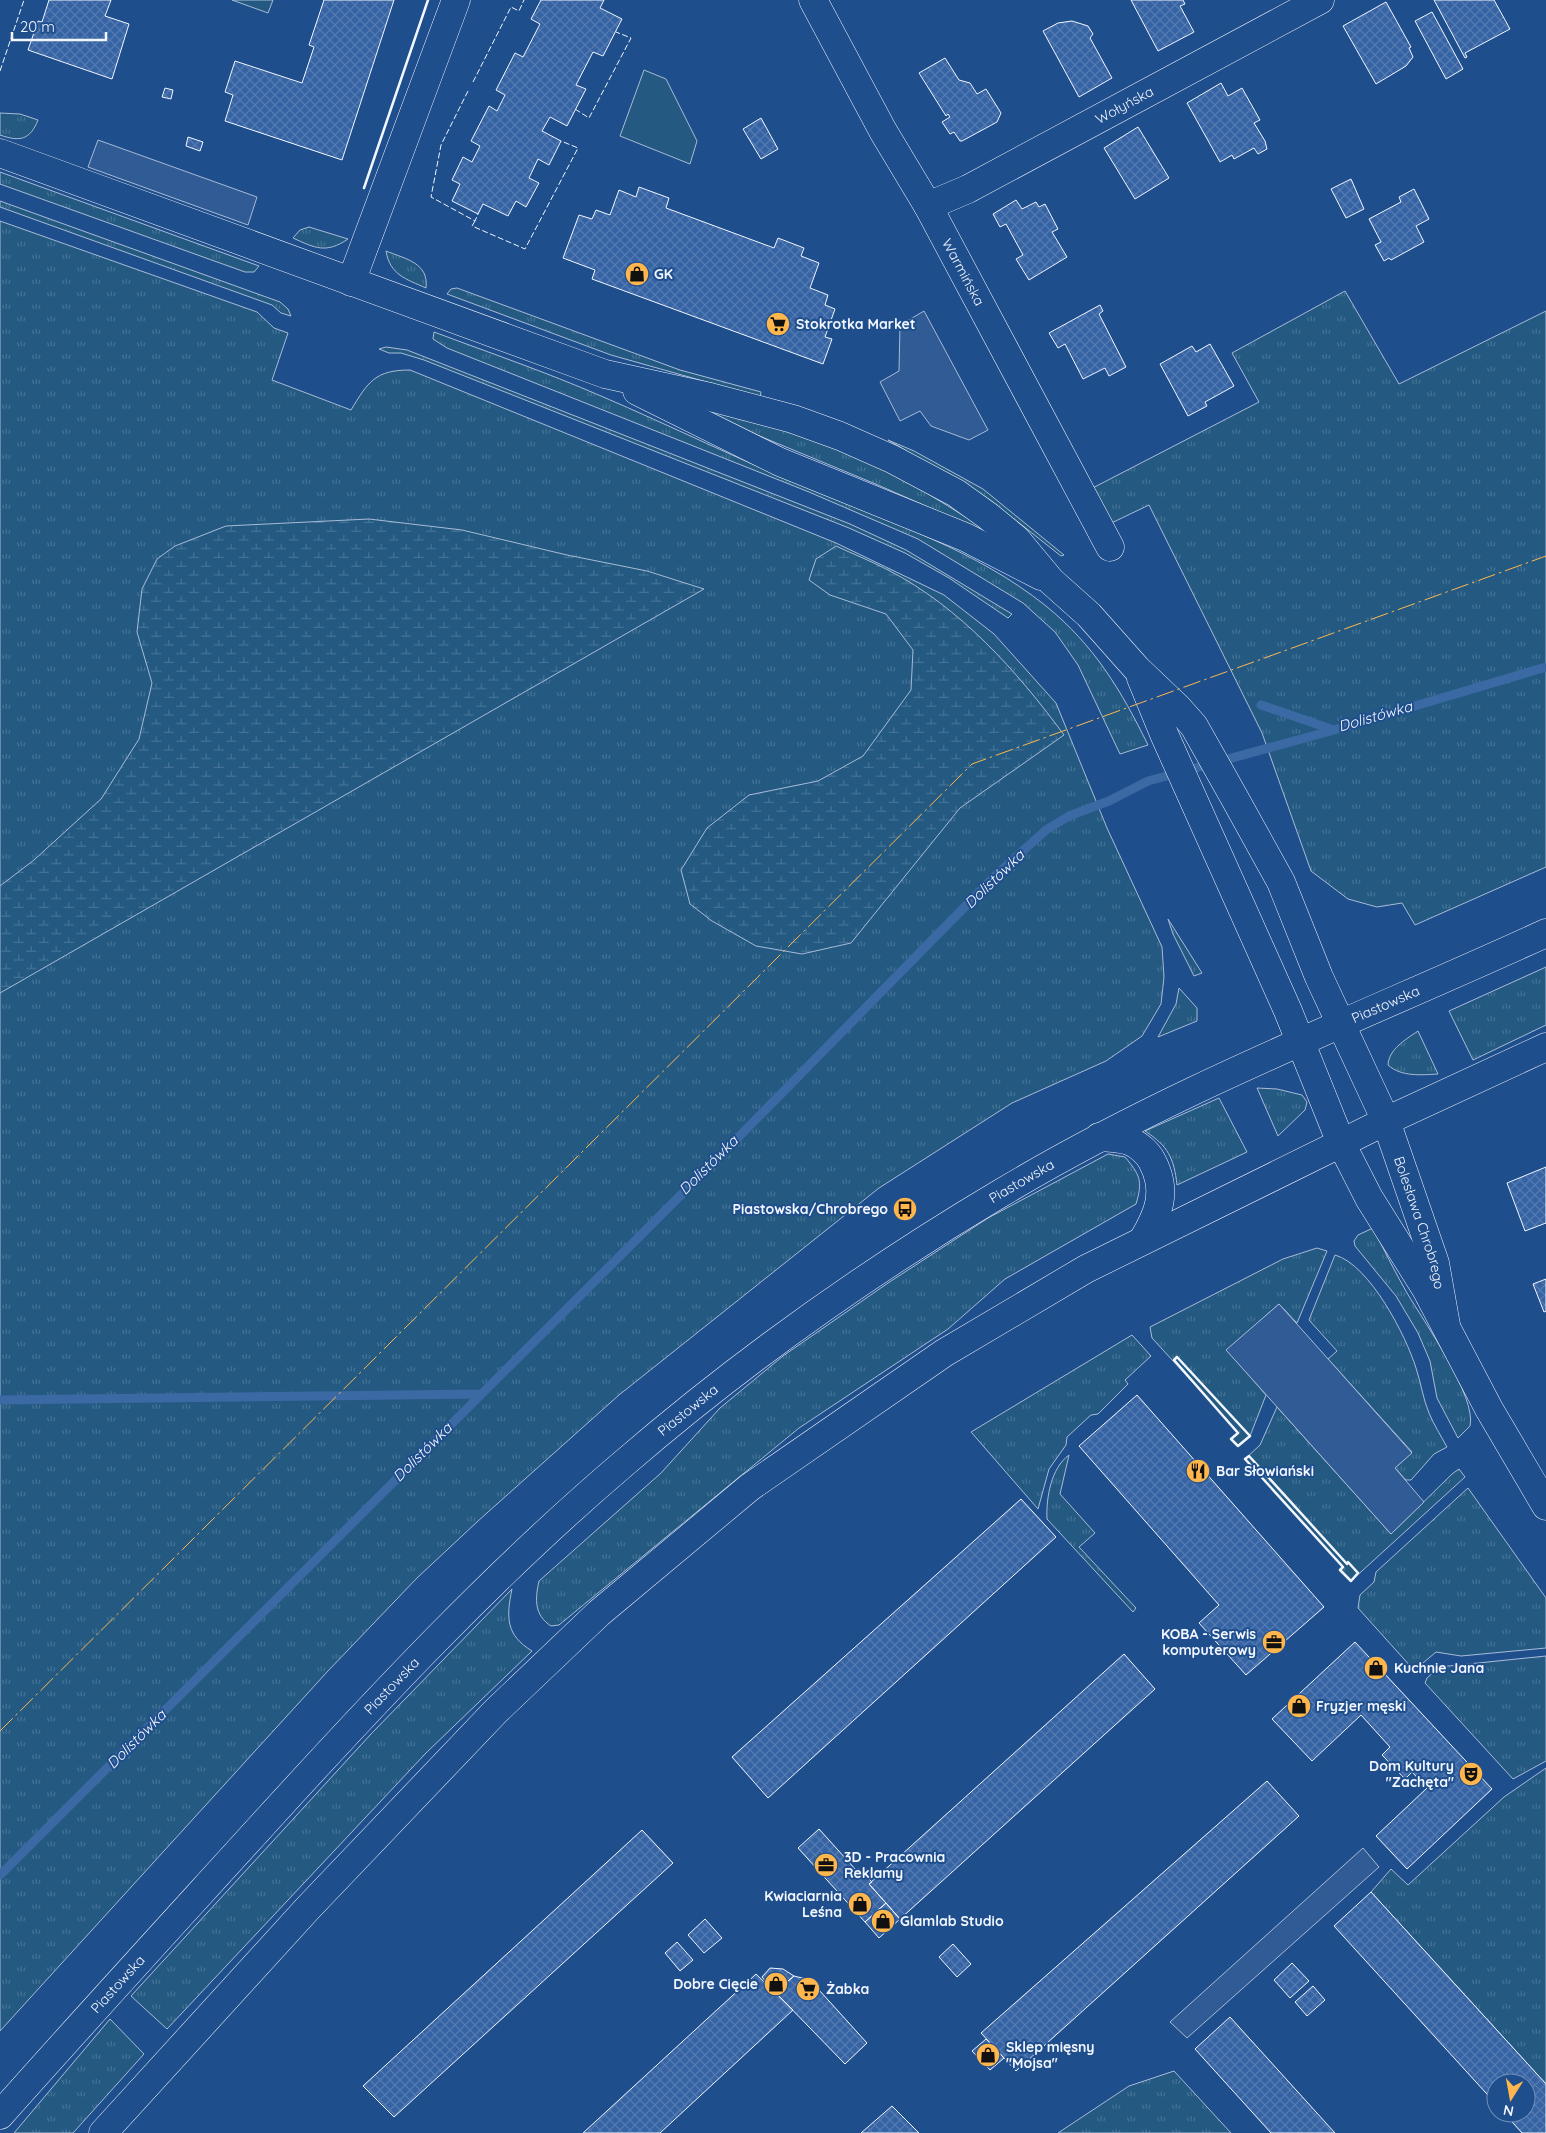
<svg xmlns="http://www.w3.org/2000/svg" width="1546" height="2133" font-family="Quicksand,sans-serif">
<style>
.grass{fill:url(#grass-tufts);stroke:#a8bbd7}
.wetland{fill:url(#wetland-marsh);stroke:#a8bbd7}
.park{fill:#245a82;stroke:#a8bbd7}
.parking{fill:#305b95;stroke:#a8bbd7}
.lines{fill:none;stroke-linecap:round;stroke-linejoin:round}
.stream{stroke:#3b69a3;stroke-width:9}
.building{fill:url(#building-cross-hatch);stroke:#f2f6ff}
.minor-casing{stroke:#f2f6ff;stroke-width:29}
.secondary-casing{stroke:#f2f6ff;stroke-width:29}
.minor{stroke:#1f4e8c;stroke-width:28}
.secondary{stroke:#1f4e8c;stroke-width:28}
.fence{stroke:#f2f6ff;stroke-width:1;stroke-dasharray:6 2.5;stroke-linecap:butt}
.wall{stroke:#f2f6ff;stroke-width:2.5}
.power{stroke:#ffb74d;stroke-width:1;stroke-dasharray:18 4 2.5 4;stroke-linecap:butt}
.labels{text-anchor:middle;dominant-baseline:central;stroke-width:4;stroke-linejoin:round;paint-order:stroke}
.street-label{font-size:14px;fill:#f2f6ff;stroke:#1f4e8c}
.poi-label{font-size:14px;font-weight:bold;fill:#f2f6ff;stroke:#1f4e8c;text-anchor:start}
.water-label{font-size:15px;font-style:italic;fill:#f2f6ff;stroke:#1f4e8c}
</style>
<defs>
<pattern id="grass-tufts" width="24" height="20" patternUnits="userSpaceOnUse" patternTransform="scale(1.25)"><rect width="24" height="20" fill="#245a82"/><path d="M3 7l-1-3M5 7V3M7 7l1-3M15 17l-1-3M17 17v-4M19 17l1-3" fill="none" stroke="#447295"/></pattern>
<pattern id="wetland-marsh" width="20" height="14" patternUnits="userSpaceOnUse" patternTransform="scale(1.25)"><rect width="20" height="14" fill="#245a82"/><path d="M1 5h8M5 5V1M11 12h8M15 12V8" fill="none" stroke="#447295"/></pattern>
<pattern id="building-cross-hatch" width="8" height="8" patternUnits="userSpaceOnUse" patternTransform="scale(1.25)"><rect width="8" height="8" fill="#3563a3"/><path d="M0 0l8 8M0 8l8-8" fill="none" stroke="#537ab1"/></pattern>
</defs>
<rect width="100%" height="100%" fill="#1f4e8c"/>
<path class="grass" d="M 0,113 L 20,114 L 38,120 C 30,140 20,142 0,135 Z
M 0,172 L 259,266 L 254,272 L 245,272 L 0,184 Z
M 0,201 L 280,302 L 288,309 L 291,316 L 281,313 L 272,305 L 0,207 Z
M 0,221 L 257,312 L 274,328 L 288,333 L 272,380 L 351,410 C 368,382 375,370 410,370 L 836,543 L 944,595 L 994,634 L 1056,703 L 1107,828 L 1162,947 L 1164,977 L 1161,1004 L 1142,1036 L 1106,1061 L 1012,1103 L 879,1188 L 619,1395 L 478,1521 L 417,1578 L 327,1672 L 0,2031 Z
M 309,227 L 348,239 C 326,254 315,248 293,238 L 300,230 Z
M 386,251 C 406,259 429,263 426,288 C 406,279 390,275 386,251 Z
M 457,288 L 680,370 L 761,392 L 760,397 L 611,355 L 447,294 L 451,289 Z
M 1345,291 L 1399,384 L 1546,311 L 1546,867 L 1415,925 L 1402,903 L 1377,907 L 1348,899 L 1311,871 L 1262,733 L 1149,505 L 1101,528 L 1081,494 L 1259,402 L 1232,353 Z
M 434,332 C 490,353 546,372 601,396 C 671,426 740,460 810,489 C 892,523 976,550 1046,606 C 1094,645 1121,690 1148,745 L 1120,754 L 1078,665 L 1055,632 L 1023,603 L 918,539 L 809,492 L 447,348 L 433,339 Z
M 386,347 L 407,350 L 850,524 L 906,550 L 1012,614 L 1008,618 L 949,578 L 905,553 L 849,528 L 424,360 L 401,353 L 389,353 L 379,349 Z
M 700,406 C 745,419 791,431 835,448 C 888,468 936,498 983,528 L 979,533 L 937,511 L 878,485 L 699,411 Z
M 888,440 L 914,451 L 983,489 L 1064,555 L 1061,556 L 990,500 Z
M 1168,919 L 1202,973 L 1194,976 L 1173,934 Z
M 1546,967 L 1546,1025 L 1473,1060 L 1449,1011 Z
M 1179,988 L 1197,1008 L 1197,1021 L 1158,1037 L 1176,1004 Z
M 1418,1031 L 1438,1074 C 1422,1075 1401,1077 1388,1065 C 1389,1049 1405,1040 1418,1031 Z
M 1257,1088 L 1277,1089 L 1302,1095 L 1307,1102 L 1305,1110 L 1278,1136 Z
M 1219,1098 L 1247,1152 L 1177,1185 C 1174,1158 1168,1146 1145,1131 Z
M 1108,1154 L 1125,1157 C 1140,1175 1143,1181 1136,1204 L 1005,1279 L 948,1329 L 799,1428 L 559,1625 L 551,1626 C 534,1615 535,1599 539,1581 L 661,1473 L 720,1408 L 783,1356 L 888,1283 L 988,1218 Z
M 1373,1228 C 1384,1250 1395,1272 1407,1293 C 1423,1320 1477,1397 1470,1426 L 1458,1438 L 1437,1398 L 1430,1361 L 1418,1333 L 1396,1296 L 1355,1246 L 1354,1241 L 1358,1235 Z
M 1317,1248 L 1327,1251 L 1297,1323 L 1279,1304 L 1227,1350 L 1266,1395 L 1250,1436 L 1238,1446 L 1231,1439 L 1238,1432 L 1152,1338 L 1150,1327 L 1283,1259 Z
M 1335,1255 C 1370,1265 1406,1336 1416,1368 C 1421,1383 1423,1399 1429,1413 C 1434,1425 1441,1436 1447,1447 L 1434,1454 L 1411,1480 L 1406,1480 L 1395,1468 L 1412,1452 L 1328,1359 L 1337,1351 L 1309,1320 Z
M 1132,1335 L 1151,1356 L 1125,1380 L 1128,1384 L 1098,1414 L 1091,1415 L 1067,1437 L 1066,1445 L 1049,1469 L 1038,1509 L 971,1432 Z
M 1277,1407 L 1391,1534 L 1452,1474 L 1459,1469 L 1465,1477 L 1351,1581 L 1340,1570 L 1343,1566 L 1245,1459 L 1260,1445 Z
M 1069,1455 L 1060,1494 L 1095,1533 L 1079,1547 L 1136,1608 L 1133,1612 L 1047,1519 C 1046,1498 1051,1468 1069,1455 Z
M 1468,1488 L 1546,1598 L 1546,1648 L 1461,1656 L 1436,1652 L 1417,1668 L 1412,1668 L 1358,1608 L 1360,1595 L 1374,1582 L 1376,1572 Z
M 512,1589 C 506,1618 506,1635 532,1651 L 426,1753 L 167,2029 L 131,1996 L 371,1734 Z
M 1546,1656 L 1546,1761 L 1513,1779 L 1425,1683 L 1427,1678 L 1439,1667 Z
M 1546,1768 L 1546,2084 L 1371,1892 L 1391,1869 L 1408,1885 L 1504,1797 Z
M 110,2019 L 144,2054 L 73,2133 L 14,2133 Z
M 1174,2071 L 1231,2133 L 1058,2133 L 1129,2086 Z"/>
<path class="wetland" d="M 369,519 L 462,530 L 567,555 L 647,571 L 704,589 L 0,993 L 0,886 L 34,860 L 101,799 L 139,739 L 152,683 L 137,632 L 142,589 L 157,559 L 175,546 L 226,526 Z
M 836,546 C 853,554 871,561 888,570 C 960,607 1017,671 1064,735 L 960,808 L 851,943 L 802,954 L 756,946 L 712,921 L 690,904 L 681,870 L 707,828 L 749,795 L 818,781 L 863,756 L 911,690 L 913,650 L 886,614 L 830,595 L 809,580 L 816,559 Z"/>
<path class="park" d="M 232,0 L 273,0 L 268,13 Z
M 644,70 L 666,79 L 697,141 L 690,164 L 620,136 Z"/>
<path class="parking" d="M 98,140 L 257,197 L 248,225 L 88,167 Z
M 924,311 L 988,430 L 969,440 L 931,426 L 920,411 L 900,421 L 880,382 L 899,371 L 900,325 Z
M 1279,1304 L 1412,1453 L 1395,1468 L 1424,1502 L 1391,1534 L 1226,1350 Z
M 1363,1848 L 1379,1867 L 1187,2038 L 1170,2022 Z"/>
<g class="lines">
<path class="stream" d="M 1261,705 L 1334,730
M 0,1400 L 481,1394
M 0,1875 L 720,1156 L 996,875 L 1046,830 L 1069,816 L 1109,801 L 1148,781 L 1334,730 L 1546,667"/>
</g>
<path class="building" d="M 49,0 L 111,0 L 105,16 L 129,24 L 112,79 L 28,50 L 38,21 L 42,22 Z
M 324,0 L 394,0 L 342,160 L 225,121 L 233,95 L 225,92 L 235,61 L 302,83 L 314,47 L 309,45 Z
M 541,0 L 604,0 L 600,8 L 622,19 L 603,56 L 593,52 L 576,85 L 586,89 L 567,126 L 550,117 L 542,131 L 561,141 L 549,165 L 538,159 L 529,178 L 539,183 L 526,207 L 516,201 L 508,216 L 483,204 L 478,214 L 452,201 L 460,184 L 452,180 L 463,157 L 472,162 L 480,146 L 471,141 L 489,106 L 497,111 L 505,95 L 496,90 L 515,53 L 523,57 L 540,24 L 531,19 Z
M 1131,0 L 1183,0 L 1185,4 L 1180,6 L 1194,32 L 1158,51 Z
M 1434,0 L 1494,0 L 1510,29 L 1465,53 L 1467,57 L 1465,58 Z
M 1386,2 L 1411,47 L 1409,48 L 1413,57 L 1406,66 L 1376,84 L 1343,26 Z
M 1432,12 L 1463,69 L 1446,79 L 1415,21 Z
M 1072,21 L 1088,26 L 1093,34 L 1090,38 L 1112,78 L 1079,97 L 1043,31 L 1058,23 Z
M 945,58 L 959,80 L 970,83 L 977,94 L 986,89 L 1001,113 L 997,122 L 962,141 L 960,141 L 954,132 L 950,134 L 942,122 L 950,117 L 948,114 L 946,116 L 919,73 Z
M 1221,83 L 1228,96 L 1242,88 L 1260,120 L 1254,123 L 1265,141 L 1267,149 L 1258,154 L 1254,148 L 1234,159 L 1232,155 L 1220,162 L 1187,103 Z
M 165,88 L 173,90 L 171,99 L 162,97 Z
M 761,118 L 778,149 L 761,159 L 743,129 Z
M 1138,127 L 1169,178 L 1135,199 L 1104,148 Z
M 188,137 L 203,142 L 200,151 L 186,146 Z
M 1351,179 L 1364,209 L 1346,218 L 1331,189 Z
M 639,187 L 669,198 L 666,208 L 774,248 L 778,238 L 804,248 L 801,256 L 819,263 L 810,288 L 828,295 L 825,305 L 835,309 L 825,337 L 832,339 L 823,364 L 592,279 L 595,270 L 563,258 L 579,215 L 592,219 L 596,210 L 610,215 L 619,190 L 636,197 Z
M 1414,189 L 1429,219 L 1416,226 L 1424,242 L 1391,260 L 1389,258 L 1384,261 L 1375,245 L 1381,242 L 1369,219 L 1401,202 L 1399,197 Z
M 1016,200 L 1022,209 L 1036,202 L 1039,207 L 1045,204 L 1058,229 L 1052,232 L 1067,257 L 1029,280 L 1016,259 L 1023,255 L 1006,224 L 1000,227 L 993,214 Z
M 1100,305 L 1103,311 L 1099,314 L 1126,367 L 1109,376 L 1105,368 L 1083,379 L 1065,344 L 1058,348 L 1049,333 Z
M 1210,344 L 1234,386 L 1205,402 L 1207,406 L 1188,416 L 1160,364 L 1192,346 L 1196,352 Z
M 1546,1167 L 1546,1223 L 1525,1231 L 1507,1183 Z
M 1546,1279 L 1546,1311 L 1544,1312 L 1533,1284 Z
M 1137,1395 L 1324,1607 L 1246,1675 L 1199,1623 L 1219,1605 L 1079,1446 Z
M 1021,1499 L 1056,1537 L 768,1798 L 732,1757 Z
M 1355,1642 L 1492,1789 L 1407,1869 L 1376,1836 L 1427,1788 L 1412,1772 L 1405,1779 L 1382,1755 L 1390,1747 L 1361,1715 L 1312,1761 L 1272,1719 Z
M 1124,1654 L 1155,1689 L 900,1919 L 869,1884 Z
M 1267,1781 L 1299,1816 L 1016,2071 L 981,2033 Z
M 819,1829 L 856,1870 L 858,1868 L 872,1882 L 869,1884 L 886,1903 L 865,1922 L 798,1848 Z
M 642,1830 L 673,1863 L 394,2117 L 363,2086 Z
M 1371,1892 L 1546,2084 L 1546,2133 L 1522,2133 L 1504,2113 L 1526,2113 L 1526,2083 L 1496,2083 L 1496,2104 L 1334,1926 Z
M 886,1903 L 900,1919 L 879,1938 L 865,1922 Z
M 705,1919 L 722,1938 L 704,1953 L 688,1935 Z
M 677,1942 L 693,1960 L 680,1971 L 665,1953 Z
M 953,1944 L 971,1964 L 957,1977 L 939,1957 Z
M 1292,1963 L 1309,1981 L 1290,1998 L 1274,1980 Z
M 770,1968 L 783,1969 L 794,1976 L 775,1992 L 762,1977 Z
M 756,1974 L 793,2010 L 660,2133 L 583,2133 Z
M 794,1976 L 810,1980 L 867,2043 L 845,2064 L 775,1992 Z
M 1313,1986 L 1325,2000 L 1307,2016 L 1295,2002 Z
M 1230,2017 L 1335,2133 L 1271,2133 L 1195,2049 Z
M 986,2039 L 1004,2058 L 990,2070 L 972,2051 Z
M 892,2106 L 919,2133 L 861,2133 Z"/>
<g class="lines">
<g class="minor-casing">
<g id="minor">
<path id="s1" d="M 813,0 L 883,131 L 928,206 L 1110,547"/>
<path id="s2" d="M 0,153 L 605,374 L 710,397 L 793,419 L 840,436 L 892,459 L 956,493 L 988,516 L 1016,539 L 1051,581 L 1089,615 L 1137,669 L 1179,709 L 1194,726 L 1234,797 L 1281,882 L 1319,977 L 1386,1121 L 1435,1263 L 1446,1325"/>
<path id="s3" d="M 928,206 L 968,189 L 1320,0"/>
<path d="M 351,282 L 456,0"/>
<path d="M 637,391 L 780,462 L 965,537 L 1041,576"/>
<path d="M 1141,678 L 1164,734 L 1288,1011 L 1341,1143 L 1369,1198 L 1426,1289 L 1489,1409 L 1546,1506"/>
</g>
</g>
<g class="secondary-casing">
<g id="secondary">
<path d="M 1099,1137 C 1109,1138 1120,1138 1129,1141 C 1138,1144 1148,1153 1152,1161 C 1168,1191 1159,1213 1143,1240"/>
<path id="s4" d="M 0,2115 C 88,2016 177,1919 266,1821 C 379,1697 495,1573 623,1464 C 740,1363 868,1272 1001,1193 C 1174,1089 1363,1017 1546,933"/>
<path d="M 103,2133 L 308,1908 L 496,1711 L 599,1613 L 750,1487 L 944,1353 L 1086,1269 L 1386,1121 L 1546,1047"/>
</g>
</g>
<use href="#minor" class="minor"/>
<use href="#secondary" class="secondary"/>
<path class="fence" d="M 0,71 L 24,0
M 473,82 L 511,7 L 519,11 L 524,0
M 468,91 L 441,145 L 431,197 L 475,221 L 478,214
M 575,109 L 589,118 L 631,38 L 616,32
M 475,221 L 472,226 L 525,249 L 578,148 L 561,141"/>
<path class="wall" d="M 364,188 L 428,0
M 1177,1357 L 1250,1436 L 1238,1446 L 1231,1439 L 1238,1433 L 1174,1360 Z
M 1249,1456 L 1347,1564 L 1348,1562 L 1358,1573 L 1351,1581 L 1340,1570 L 1343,1567 L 1245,1459 Z"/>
<path class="power" d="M 0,1731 L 972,764 L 1546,556"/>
</g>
<defs>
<g id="shop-disc" transform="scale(1.25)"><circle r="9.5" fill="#ffb74d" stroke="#1f4e8c"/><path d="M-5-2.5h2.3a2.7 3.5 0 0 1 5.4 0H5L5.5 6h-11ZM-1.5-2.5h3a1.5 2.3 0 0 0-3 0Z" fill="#111"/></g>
<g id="supermarket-disc" transform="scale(1.25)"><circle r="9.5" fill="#ffb74d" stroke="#1f4e8c"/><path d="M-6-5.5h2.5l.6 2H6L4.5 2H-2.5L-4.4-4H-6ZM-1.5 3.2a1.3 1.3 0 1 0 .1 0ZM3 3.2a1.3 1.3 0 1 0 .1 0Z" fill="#111"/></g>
<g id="bus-disc" transform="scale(1.25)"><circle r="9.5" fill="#ffb74d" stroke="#1f4e8c"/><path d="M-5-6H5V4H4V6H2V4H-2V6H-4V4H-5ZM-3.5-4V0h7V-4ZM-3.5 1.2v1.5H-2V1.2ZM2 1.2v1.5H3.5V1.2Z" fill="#111"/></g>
<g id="restaurant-disc" transform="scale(1.25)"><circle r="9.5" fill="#ffb74d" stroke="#1f4e8c"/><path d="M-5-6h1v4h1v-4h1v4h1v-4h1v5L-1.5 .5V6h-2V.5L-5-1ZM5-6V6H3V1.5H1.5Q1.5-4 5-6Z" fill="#111"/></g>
<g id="office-disc" transform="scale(1.25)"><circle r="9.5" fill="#ffb74d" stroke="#1f4e8c"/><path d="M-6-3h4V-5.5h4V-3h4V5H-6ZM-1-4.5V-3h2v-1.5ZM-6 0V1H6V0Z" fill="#111"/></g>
<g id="theatre-disc" transform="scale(1.25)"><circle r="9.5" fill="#ffb74d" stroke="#1f4e8c"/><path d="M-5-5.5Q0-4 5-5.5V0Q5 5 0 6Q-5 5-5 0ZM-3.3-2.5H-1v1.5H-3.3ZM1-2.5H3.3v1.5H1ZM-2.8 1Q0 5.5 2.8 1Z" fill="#111"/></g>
</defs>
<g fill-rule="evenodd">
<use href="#shop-disc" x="637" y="274"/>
<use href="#supermarket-disc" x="778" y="324"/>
<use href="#bus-disc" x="905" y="1209"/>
<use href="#restaurant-disc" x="1198" y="1471"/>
<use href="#office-disc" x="1274" y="1642"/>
<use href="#shop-disc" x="1376" y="1668"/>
<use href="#shop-disc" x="1299" y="1706"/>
<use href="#theatre-disc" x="1471" y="1774"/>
<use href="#office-disc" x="826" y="1865"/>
<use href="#shop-disc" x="860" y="1904"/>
<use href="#shop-disc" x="883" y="1921"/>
<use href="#shop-disc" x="776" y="1984"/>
<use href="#supermarket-disc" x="808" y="1989"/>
<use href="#shop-disc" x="988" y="2055"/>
</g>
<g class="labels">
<g class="street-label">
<text stroke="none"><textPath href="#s3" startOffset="221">Wołyńska</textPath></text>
<text stroke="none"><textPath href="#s1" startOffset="311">Warmińska</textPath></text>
<text stroke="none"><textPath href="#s4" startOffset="1796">Piastowska</textPath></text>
<text stroke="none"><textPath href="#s4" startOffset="1391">Piastowska</textPath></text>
<text stroke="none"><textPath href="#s2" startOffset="1898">Bolesława Chrobrego</textPath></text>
<text stroke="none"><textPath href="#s4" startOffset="986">Piastowska</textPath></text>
<text stroke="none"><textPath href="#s4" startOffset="581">Piastowska</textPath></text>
<text stroke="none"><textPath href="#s4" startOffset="176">Piastowska</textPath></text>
</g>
<g class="poi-label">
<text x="654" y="274">GK</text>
<text x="796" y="324">Stokrotka Market</text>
<text x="888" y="1209" text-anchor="end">Piastowska/Chrobrego</text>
<text x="1216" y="1471">Bar Słowiański</text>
<text x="1256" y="1634" text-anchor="end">KOBA - Serwis<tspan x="1256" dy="16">komputerowy</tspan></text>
<text x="1394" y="1668">Kuchnie Jana</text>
<text x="1316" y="1706">Fryzjer męski</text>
<text x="1454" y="1766" text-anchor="end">Dom Kultury<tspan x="1454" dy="16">"Zachęta"</tspan></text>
<text x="844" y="1857">3D - Pracownia<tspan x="844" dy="16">Reklamy</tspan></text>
<text x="842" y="1896" text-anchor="end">Kwiaciarnia<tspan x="842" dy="16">Leśna</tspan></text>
<text x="900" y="1921">Glamlab Studio</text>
<text x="758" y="1984" text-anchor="end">Dobre Cięcie</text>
<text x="826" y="1989">Żabka</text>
<text x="1006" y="2047">Sklep mięsny<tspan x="1006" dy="16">"Mojsa"</tspan></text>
</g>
<g class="water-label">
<text transform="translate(1375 716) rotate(-16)">Dolistówka</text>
<text transform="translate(994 879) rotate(-44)">Dolistówka</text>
<text transform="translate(708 1165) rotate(-45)">Dolistówka</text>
<text transform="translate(422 1452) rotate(-45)">Dolistówka</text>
<text transform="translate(136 1739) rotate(-45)">Dolistówka</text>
</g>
</g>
<g transform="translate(1511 2098) rotate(191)"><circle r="24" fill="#1f4e8c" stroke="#7391ba"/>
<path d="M0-4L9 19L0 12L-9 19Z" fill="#ffb74d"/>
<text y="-8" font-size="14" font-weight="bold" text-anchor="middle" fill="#f2f6ff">N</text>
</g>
<path d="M12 32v8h94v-8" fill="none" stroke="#f2f6ff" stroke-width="2.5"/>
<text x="20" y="32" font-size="15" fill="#f2f6ff" stroke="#1f4e8c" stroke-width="4" paint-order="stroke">20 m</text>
</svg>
